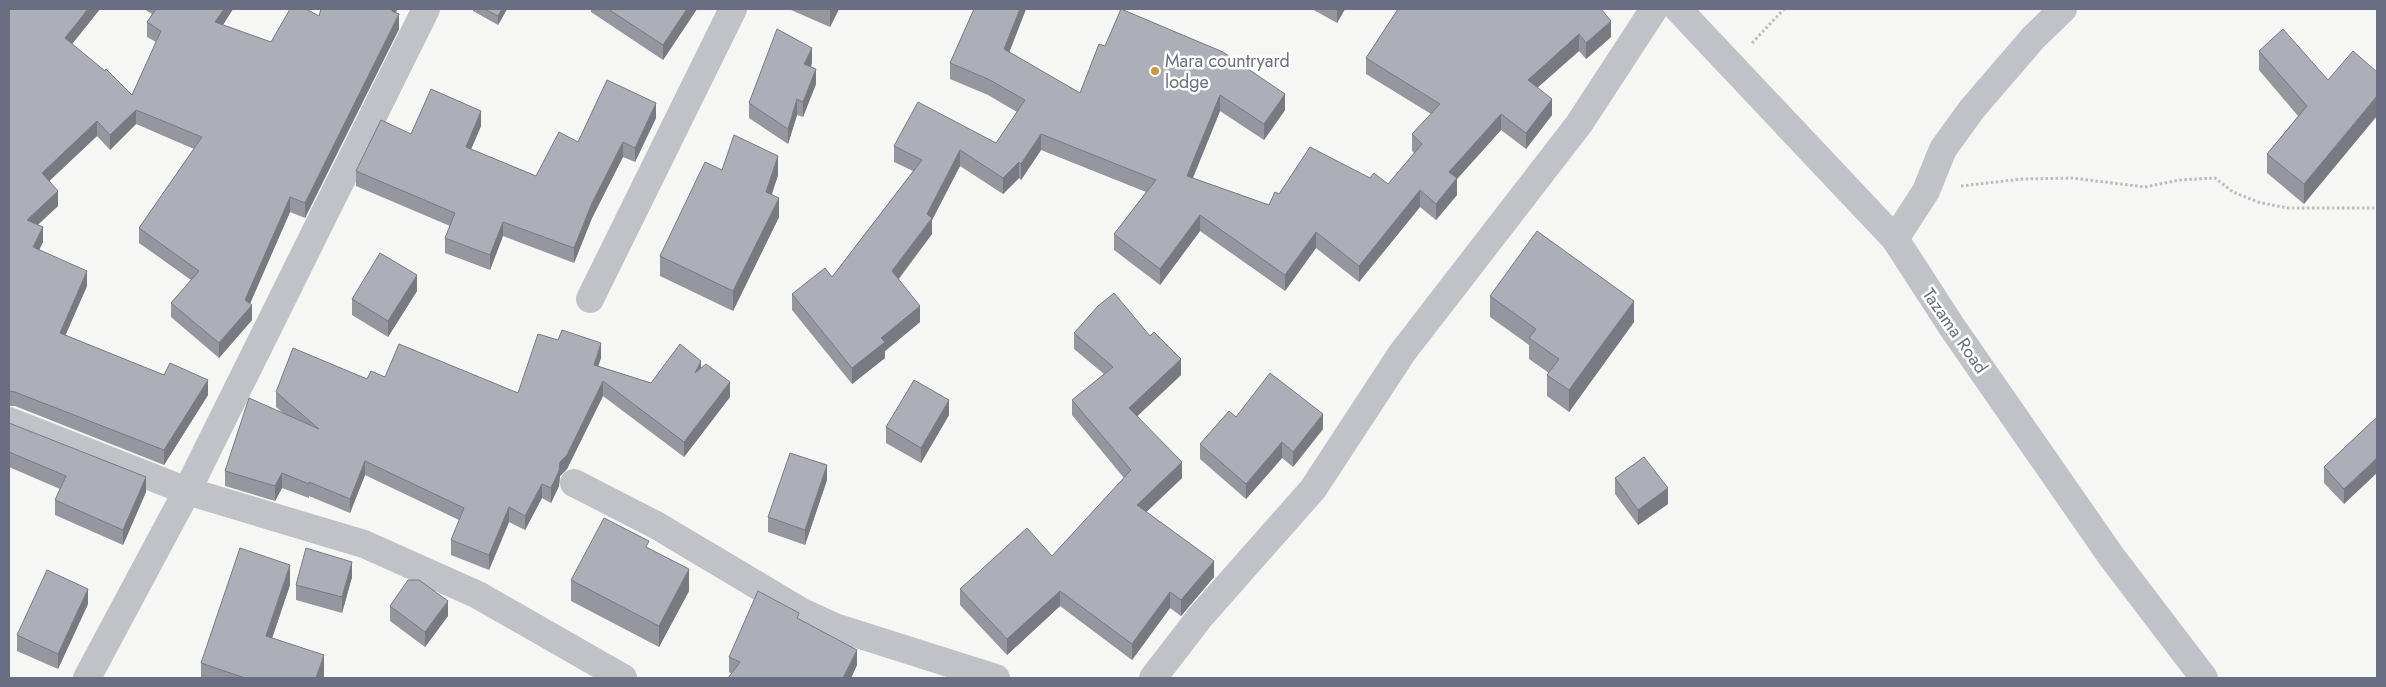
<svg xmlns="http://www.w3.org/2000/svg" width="2386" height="687" font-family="Jost,sans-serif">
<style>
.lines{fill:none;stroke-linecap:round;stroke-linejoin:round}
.path{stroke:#bbbcc0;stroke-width:3;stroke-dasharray:2.5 2.5;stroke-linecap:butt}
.minor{stroke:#c1c2c8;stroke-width:28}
.wall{fill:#95969e}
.shaded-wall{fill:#797a81}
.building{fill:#adafb8;stroke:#797a81}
.poi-dot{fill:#ce963e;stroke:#fff;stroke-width:2}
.labels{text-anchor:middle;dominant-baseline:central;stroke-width:5;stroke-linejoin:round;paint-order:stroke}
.poi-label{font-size:18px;fill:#6a6e82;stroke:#fff;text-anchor:start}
.street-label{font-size:18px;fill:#6a6e82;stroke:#fff}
</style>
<rect width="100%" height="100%" fill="#f6f7f5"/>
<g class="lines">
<path class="path" d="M 1752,43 L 1784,9
M 1961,186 L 2022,179 L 2072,178 L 2145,187 L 2179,180 L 2215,178 L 2233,192 L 2258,202 L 2287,208 L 2377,208"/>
<path class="minor" d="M 1678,9 L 1895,239 L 1952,327 L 2111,556 L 2204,678
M 1895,239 L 1926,191 L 1943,149 L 1972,109 L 2033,38 L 2063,9
M 590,299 L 733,9
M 9,421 L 187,491 L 364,544 L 478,595 L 623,678
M 574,483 L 656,525 L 802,612 L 835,627 L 996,678
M 87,678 L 187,491 L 426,9
M 1153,678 L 1200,617 L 1313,489 L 1402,353 L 1579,124 L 1654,9"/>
</g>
<path class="wall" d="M 9,9 L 100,9 L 72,44 L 132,95 L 156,42 L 147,37 L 147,22 L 152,14 L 144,9 L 233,9 L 223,25 L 271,42 L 319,16 L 321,9 L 397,9 L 396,13 L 399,29 L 305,218 L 290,212 L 250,304 L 252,320 L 219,358 L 171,317 L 171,303 L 191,280 L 139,243 L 139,228 L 194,149 L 136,124 L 110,150 L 97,136 L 49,181 L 58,206 L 38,225 L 43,242 L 39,250 L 87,286 L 65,335 L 208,395 L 164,465 L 15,406 L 9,406 Z
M 473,9 L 507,9 L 498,25 L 473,11 Z
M 591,9 L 697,9 L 663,60 L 591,12 Z
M 791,9 L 839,9 L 830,27 L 791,10 Z
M 974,9 L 1026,9 L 1009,52 L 1080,93 L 1099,44 L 1285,110 L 1264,140 L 1220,111 L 1193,178 L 1269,205 L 1279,194 L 1370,178 L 1388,184 L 1414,153 L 1412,151 L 1412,134 L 1431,114 L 1366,74 L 1366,58 L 1398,9 L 1611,37 L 1586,59 L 1579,51 L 1537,88 L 1552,115 L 1526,149 L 1501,130 L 1457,179 L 1457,195 L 1436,220 L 1420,207 L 1359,282 L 1316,248 L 1285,291 L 1200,231 L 1160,285 L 1114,250 L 1114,234 L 1146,192 L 1041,150 L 1021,180 L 1019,178 L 1003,194 L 960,166 L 932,220 L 932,234 L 899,279 L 920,322 L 885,351 L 885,358 L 852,384 L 792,310 L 792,294 L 832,277 L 913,171 L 894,162 L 894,146 L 996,143 L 1017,112 L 988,95 L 950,79 L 950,63 Z
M 1312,9 L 1345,9 L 1337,23 Z
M 2259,51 L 2328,80 L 2304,204 L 2267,173 L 2267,154 L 2298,116 L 2259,70 Z
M 812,63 L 811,67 L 816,84 L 803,117 L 797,115 L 788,144 L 749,118 L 749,103 Z
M 656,118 L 635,162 L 623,157 L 592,218 L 574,263 L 503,236 L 490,270 L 445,253 L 445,238 L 450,226 L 356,186 L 356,171 L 411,134 L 481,126 L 471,149 L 536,176 L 578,142 Z
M 722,170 L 778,175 L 772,194 L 779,217 L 733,311 L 660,276 L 660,256 Z
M 417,291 L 388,337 L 352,315 L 352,299 Z
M 1490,296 L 1634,322 L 1569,412 L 1547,396 L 1547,375 L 1549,373 L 1529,359 L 1529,345 L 1490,317 Z
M 1074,333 L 1181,375 L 1137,416 L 1182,478 L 1146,512 L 1214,577 L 1181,616 L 1170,608 L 1132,660 L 1060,606 L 1007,655 L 960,605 L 960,589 L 1052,556 L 1124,478 L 1072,415 L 1072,400 L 1104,374 L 1074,349 Z
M 601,358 L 598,366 L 651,383 L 701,368 L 730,397 L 684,457 L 603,396 L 567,469 L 560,476 L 559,486 L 551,503 L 542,498 L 525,530 L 509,522 L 489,570 L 451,555 L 451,540 L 459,520 L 365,475 L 350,513 L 309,496 L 309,498 L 282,488 L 275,501 L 225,486 L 225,471 L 283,413 L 276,407 L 276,392 L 367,379 L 385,377 L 518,393 Z
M 949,415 L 921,463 L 886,443 L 886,427 Z
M 1236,417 L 1323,429 L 1293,467 L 1282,458 L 1246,499 L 1200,459 L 1200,444 Z
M 2377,417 L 2344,504 L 2324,483 L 2324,467 Z
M 9,423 L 146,492 L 123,545 L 55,515 L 55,500 L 60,489 L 9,467 Z
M 1615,478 L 1668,504 L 1638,525 L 1615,494 Z
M 827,480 L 805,545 L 768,532 L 768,517 Z
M 649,548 L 689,591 L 659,647 L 571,601 L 571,580 Z
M 352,577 L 342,613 L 296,600 L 296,585 Z
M 290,585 L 272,638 L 324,676 L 323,678 L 201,678 L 201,663 Z
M 88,604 L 58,669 L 17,651 L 17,635 Z
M 390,606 L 448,616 L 425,647 L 390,621 Z
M 799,620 L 857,665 L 851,678 L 728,678 L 732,674 L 729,672 L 729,657 Z"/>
<path class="shaded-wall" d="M 88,9 L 100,9 L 65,53 L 65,38 Z
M 224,9 L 233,9 L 215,37 L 215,22 Z
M 392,9 L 397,9 L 392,25 Z
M 502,9 L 507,9 L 498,25 L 498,16 Z
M 687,9 L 697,9 L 663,60 L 663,45 Z
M 831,9 L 839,9 L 830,27 L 830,11 Z
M 1020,9 L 1026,9 L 1004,66 L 1004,49 Z
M 1337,9 L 1345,9 L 1337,23 Z
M 399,14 L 399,29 L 305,218 L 305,203 Z
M 1611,21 L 1611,37 L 1586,59 L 1586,43 Z
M 1579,34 L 1579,51 L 1528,96 L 1528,80 Z
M 812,48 L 812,63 L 804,80 L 804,64 Z
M 816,69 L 816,84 L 803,117 L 803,102 Z
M 1285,94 L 1285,110 L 1264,140 L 1264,124 Z
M 1220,95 L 1220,111 L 1187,192 L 1187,176 Z
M 2377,96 L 2377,116 L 2304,204 L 2304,184 Z
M 797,99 L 797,115 L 788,144 L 788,129 Z
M 1552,99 L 1552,115 L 1526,149 L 1526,133 Z
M 656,103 L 656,118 L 635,162 L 635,148 Z
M 136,110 L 136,124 L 110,150 L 110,135 Z
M 481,111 L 481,126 L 466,161 L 466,147 Z
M 1501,114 L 1501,130 L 1457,179 L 1457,195 L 1436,220 L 1436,204 L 1449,172 Z
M 97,121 L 97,136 L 42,188 L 42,173 Z
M 1041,134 L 1041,150 L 1021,180 L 1021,164 Z
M 623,142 L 623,157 L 592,218 L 574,263 L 574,248 L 592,203 Z
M 960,150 L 960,166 L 932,220 L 932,234 L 892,287 L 892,271 L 927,214 Z
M 778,156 L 778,175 L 766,211 L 766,192 Z
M 1019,162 L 1019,178 L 1003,194 L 1003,178 Z
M 1420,190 L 1420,207 L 1359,282 L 1359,266 Z
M 58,191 L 58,206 L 27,234 L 27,220 Z
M 290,197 L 290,212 L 247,310 L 252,305 L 252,320 L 219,358 L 219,343 L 245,300 Z
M 779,198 L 779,217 L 733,311 L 733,291 Z
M 1200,215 L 1200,231 L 1160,285 L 1160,269 Z
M 503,222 L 503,236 L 490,270 L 490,255 Z
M 43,227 L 43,242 L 33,262 L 33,247 Z
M 1316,232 L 1316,248 L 1285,291 L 1285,275 Z
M 87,271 L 87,286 L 60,348 L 60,333 Z
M 417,275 L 417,291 L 388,337 L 388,321 Z
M 1634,301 L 1634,322 L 1569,412 L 1569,390 Z
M 920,306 L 920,322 L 885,351 L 885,358 L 852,384 L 852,368 L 881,338 Z
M 601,343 L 601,358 L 594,379 L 594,365 Z
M 1181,359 L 1181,375 L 1129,424 L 1129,408 Z
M 701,361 L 701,375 L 695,373 Z
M 208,380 L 208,395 L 164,465 L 164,450 Z
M 603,381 L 603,396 L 567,469 L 560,476 L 559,486 L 551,503 L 551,488 L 560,462 Z
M 730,382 L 730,397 L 684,457 L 684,442 Z
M 949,400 L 949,415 L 921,463 L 921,448 Z
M 1323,414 L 1323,429 L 1293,467 L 1293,452 Z
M 1282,442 L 1282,458 L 1246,499 L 1246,484 Z
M 2377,458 L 2377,473 L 2344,504 L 2344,489 Z
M 365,461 L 365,475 L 350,513 L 350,499 Z
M 1182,462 L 1182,478 L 1137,521 L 1137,505 Z
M 827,465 L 827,480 L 805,545 L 805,530 Z
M 282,473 L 282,488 L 275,501 L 275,486 Z
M 146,477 L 146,492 L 123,545 L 123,530 Z
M 542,484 L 542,498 L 525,530 L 525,516 Z
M 1668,488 L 1668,504 L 1638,525 L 1638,510 Z
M 509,507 L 509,522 L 489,570 L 489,555 Z
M 1214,561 L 1214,577 L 1181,616 L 1181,600 Z
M 352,562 L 352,577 L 342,613 L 342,597 Z
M 290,565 L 290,585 L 266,656 L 266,636 Z
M 689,569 L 689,591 L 659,647 L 659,626 Z
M 88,589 L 88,604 L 58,669 L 58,654 Z
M 1060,591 L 1060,606 L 1007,655 L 1007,639 Z
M 1170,592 L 1170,608 L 1132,660 L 1132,644 Z
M 448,601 L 448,616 L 425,647 L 425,632 Z
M 857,650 L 857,665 L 851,678 L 843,678 Z
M 324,655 L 324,676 L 323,678 L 316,678 Z"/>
<path class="building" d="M 9,9 L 88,9 L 65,38 L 105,71 L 106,69 L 132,95 L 161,31 L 147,22 L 156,9 L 224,9 L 215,22 L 271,42 L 290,9 L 306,9 L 319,16 L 321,9 L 392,9 L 392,11 L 399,14 L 305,203 L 290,197 L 245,300 L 252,305 L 219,343 L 171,303 L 199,271 L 139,228 L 202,137 L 136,110 L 110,135 L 97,121 L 42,173 L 58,191 L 27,220 L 43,227 L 33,247 L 87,271 L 60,333 L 164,375 L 170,363 L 208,380 L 164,450 L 15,392 L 9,391 Z
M 484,9 L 502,9 L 498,16 Z
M 608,9 L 687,9 L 663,45 Z
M 974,9 L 1020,9 L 1004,49 L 1080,93 L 1099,44 L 1105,46 L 1121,9 L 1223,52 L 1285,94 L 1264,124 L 1220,95 L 1187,176 L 1269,205 L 1275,192 L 1279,194 L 1310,147 L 1370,178 L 1374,173 L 1388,184 L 1422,144 L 1412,134 L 1440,104 L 1366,58 L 1398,9 L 1601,9 L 1611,21 L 1586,43 L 1579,34 L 1528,80 L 1552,99 L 1526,133 L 1501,114 L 1449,172 L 1457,178 L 1436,204 L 1420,190 L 1359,266 L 1316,232 L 1285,275 L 1200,215 L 1160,269 L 1114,234 L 1156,180 L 1041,134 L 1021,164 L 1019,162 L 1003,178 L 960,150 L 927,214 L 932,218 L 892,271 L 920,306 L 881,338 L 885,342 L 852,368 L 792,294 L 825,268 L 832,277 L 922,160 L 894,146 L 918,102 L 996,143 L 1025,100 L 988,79 L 950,63 Z
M 777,29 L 812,48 L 804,64 L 816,69 L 803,102 L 797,99 L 788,129 L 749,103 Z
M 2283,29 L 2328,80 L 2353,51 L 2377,72 L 2377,96 L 2304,184 L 2267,154 L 2307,106 L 2259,51 Z
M 607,80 L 656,103 L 635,148 L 623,142 L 592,203 L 574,248 L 503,222 L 490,255 L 445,238 L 455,213 L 356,171 L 381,120 L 411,134 L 431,89 L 481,111 L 466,147 L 536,176 L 559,132 L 578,142 Z
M 734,135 L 778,156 L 766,192 L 779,198 L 733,291 L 660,256 L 705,162 L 722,170 Z
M 1537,231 L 1634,301 L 1569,390 L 1547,375 L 1559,359 L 1529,338 L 1536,329 L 1490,296 Z
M 380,253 L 417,275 L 388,321 L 352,299 Z
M 1114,293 L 1150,336 L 1154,332 L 1181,359 L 1129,408 L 1182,462 L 1137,505 L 1214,561 L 1181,600 L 1170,592 L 1132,644 L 1060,591 L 1007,639 L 960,589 L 1027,528 L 1052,556 L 1131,470 L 1072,400 L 1113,367 L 1074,333 L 1098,306 Z
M 562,330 L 601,343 L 594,365 L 651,383 L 680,344 L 701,361 L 695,373 L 706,364 L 730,382 L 684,442 L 603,381 L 567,455 L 560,462 L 559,471 L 551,488 L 542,484 L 525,516 L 509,507 L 489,555 L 451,540 L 464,508 L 365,461 L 350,499 L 309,482 L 309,484 L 282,473 L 275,486 L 225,471 L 249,398 L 319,429 L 276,392 L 293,348 L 367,379 L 371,371 L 385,377 L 399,344 L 518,393 L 538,334 L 558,340 Z
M 1270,373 L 1323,414 L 1293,452 L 1282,442 L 1246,484 L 1200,444 L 1229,411 L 1236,417 Z
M 914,380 L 949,400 L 921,448 L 886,427 Z
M 2377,417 L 2377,458 L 2344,489 L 2324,467 Z
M 9,423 L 146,477 L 123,530 L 55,500 L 66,476 L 9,452 Z
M 790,453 L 827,465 L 805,530 L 768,517 Z
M 1644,457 L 1668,488 L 1638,510 L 1615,478 Z
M 604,518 L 649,541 L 646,547 L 689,569 L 659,626 L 571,580 Z
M 240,548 L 290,565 L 266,636 L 324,655 L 316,678 L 245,678 L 201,663 Z
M 306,548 L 352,562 L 342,597 L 296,585 Z
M 47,570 L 88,589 L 58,654 L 17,635 Z
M 408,580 L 419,580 L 448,601 L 425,632 L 390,606 Z
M 758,591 L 799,613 L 797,618 L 857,650 L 843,678 L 728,678 L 740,662 L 729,657 Z"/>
<circle class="poi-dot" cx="1155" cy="71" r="5"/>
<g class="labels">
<g class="poi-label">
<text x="1165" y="61">Mara countryard<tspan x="1165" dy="21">lodge</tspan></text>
</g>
<g class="street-label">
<text transform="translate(1955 331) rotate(55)">Tazama Road</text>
</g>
</g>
<rect width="2386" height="687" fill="none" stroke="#6a6e82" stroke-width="20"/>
</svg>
